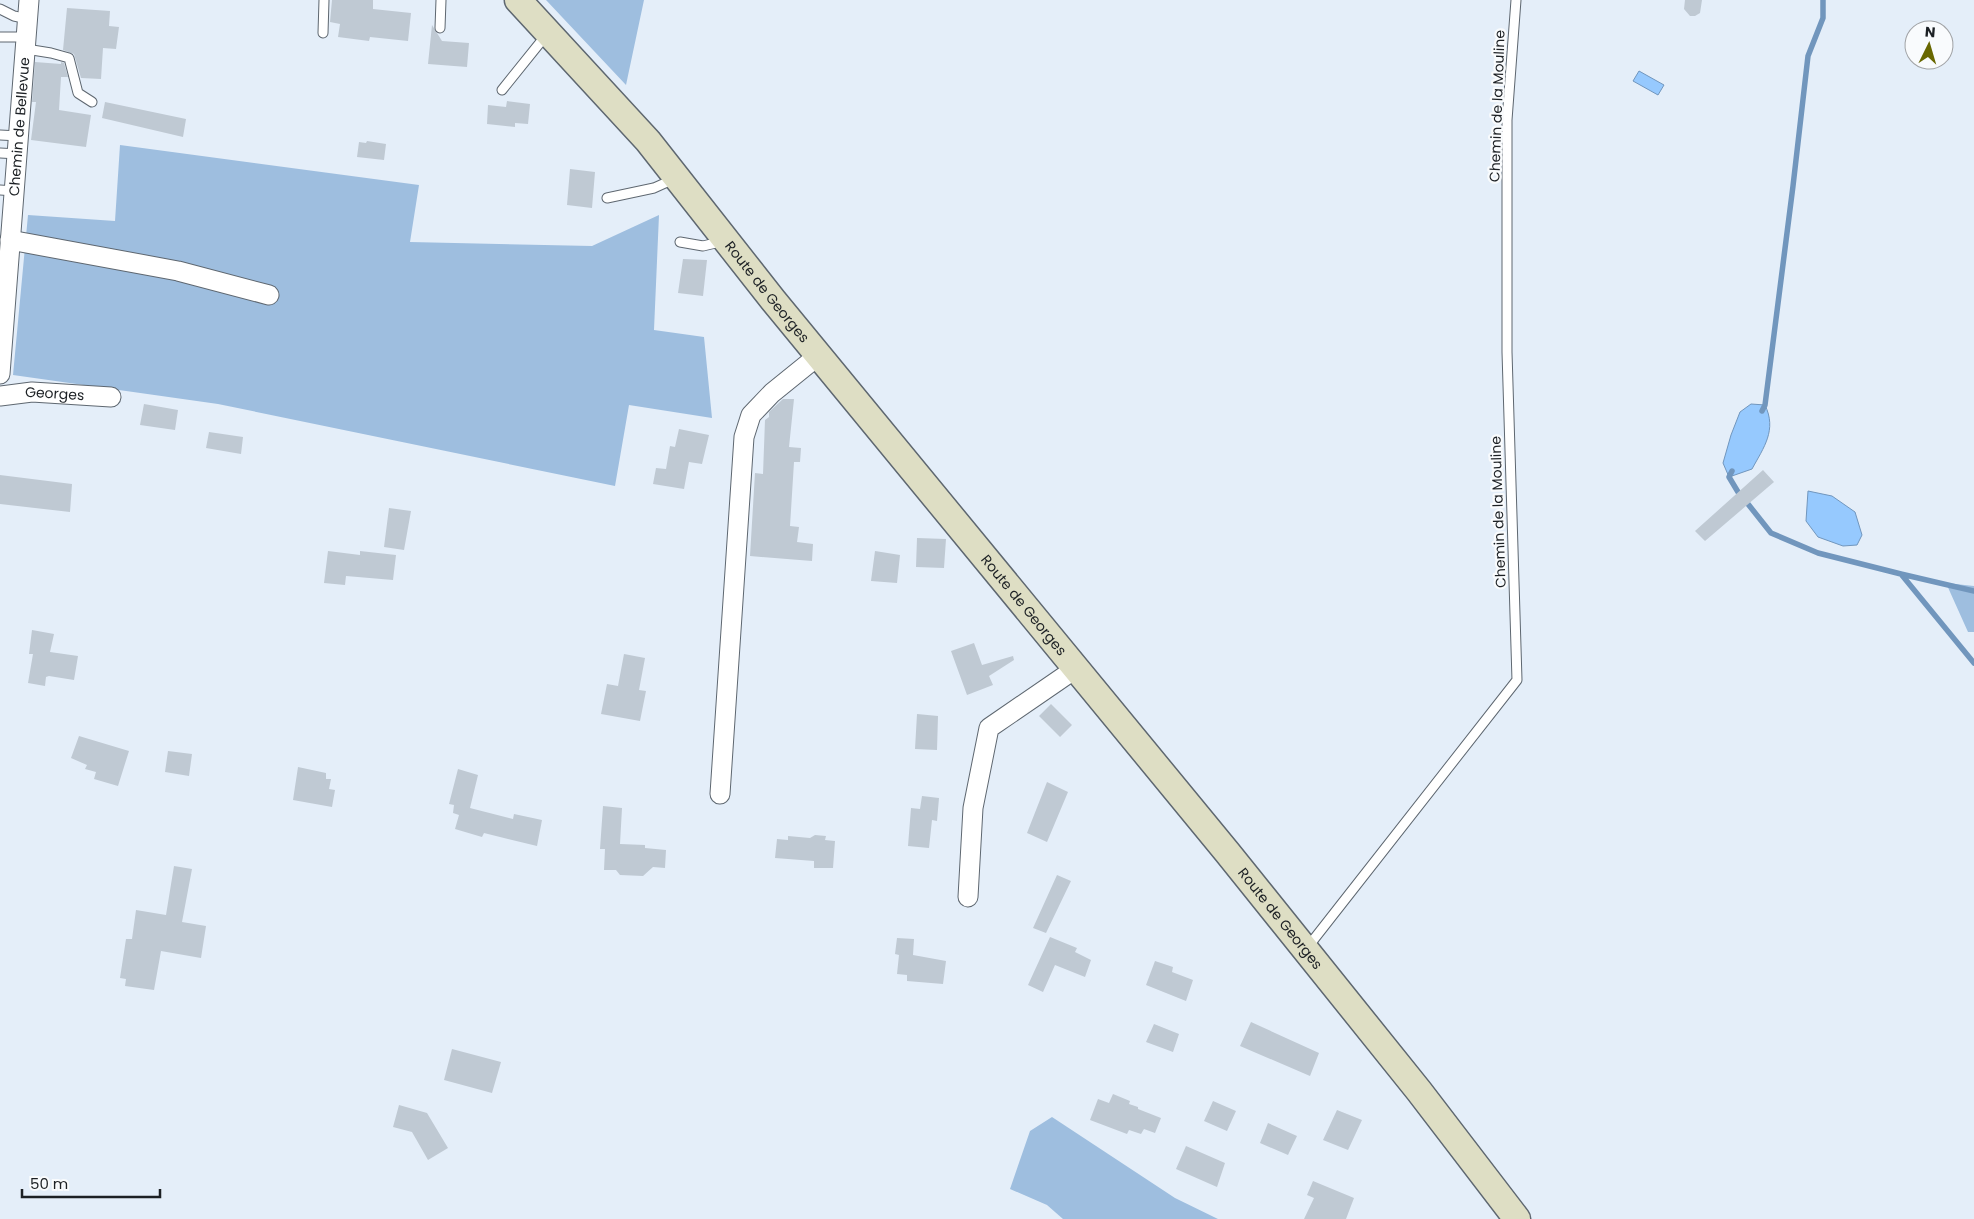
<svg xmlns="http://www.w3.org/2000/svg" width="1974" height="1219" font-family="Poppins,sans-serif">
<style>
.green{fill:#9ebedf}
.water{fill:#96c9fe;stroke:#7196bd}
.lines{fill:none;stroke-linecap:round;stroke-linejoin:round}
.stream{stroke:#7196bd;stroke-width:5.5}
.building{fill:#bfc9d3}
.lane-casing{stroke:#5e6770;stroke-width:11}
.street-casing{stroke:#5e6770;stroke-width:21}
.secondary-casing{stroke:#5e6770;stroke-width:29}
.lane{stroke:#fff;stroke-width:9}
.street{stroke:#fff;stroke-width:19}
.secondary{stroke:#dedec4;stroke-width:26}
.labels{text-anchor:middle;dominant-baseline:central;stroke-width:4.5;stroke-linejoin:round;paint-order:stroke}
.street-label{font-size:14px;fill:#1c2024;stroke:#f9fbfd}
</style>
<rect width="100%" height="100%" fill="#e4eef9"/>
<path class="green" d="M 546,0 L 644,0 L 626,85 Z
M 120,145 L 419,185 L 410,242 L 592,246 L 659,215 L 654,330 L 704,337 L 712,418 L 629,405 L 615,486 L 218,404 L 13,375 L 28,215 L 115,221 Z
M 1946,583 L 1974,586 L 1974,632 L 1968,632 Z
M 1052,1117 L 1175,1198 L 1218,1219 L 1063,1219 L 1047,1205 L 1010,1189 L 1030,1131 Z"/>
<path class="water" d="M 1639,71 L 1664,85 L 1658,95 L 1633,81 Z
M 1751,404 L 1765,405 C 1777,430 1764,447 1752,469 L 1729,477 L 1723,463 L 1731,435 L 1740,412 Z
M 1808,491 L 1832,496 L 1855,512 L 1862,535 L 1857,545 L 1843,546 L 1818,537 L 1806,521 Z"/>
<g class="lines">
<path class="stream" d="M 1762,411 L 1765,405 L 1793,186 L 1808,56 L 1823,18 L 1823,0
M 1732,471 L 1729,477 L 1738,492
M 1748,504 L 1771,533 L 1818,553 L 1901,574 L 1974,663
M 1901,574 L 1974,591"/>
</g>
<path class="building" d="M 332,0 L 373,0 L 373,9 L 411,13 L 408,41 L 370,37 L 369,41 L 338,37 L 340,24 L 330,22 Z
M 1685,0 L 1702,0 L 1700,13 L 1695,16 L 1690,16 L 1684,9 Z
M 67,8 L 110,11 L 109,26 L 119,27 L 116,49 L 103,48 L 101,79 L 81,78 L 74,54 L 63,50 Z
M 432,25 L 442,41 L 469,43 L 467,67 L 428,64 Z
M 35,62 L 61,64 L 61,62 L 64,63 L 68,77 L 61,77 L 59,110 L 91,115 L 86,147 L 31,140 L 36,102 L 32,102 Z
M 507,101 L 530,104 L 528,124 L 515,123 L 515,127 L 487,124 L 488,105 L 506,107 Z
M 105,102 L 186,119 L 183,137 L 102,118 Z
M 367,141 L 386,144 L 384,160 L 357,157 L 359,142 L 366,143 Z
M 570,169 L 595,172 L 592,208 L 567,205 Z
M 683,259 L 707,260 L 703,296 L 678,293 Z
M 783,399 L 794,399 L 789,447 L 801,448 L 800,462 L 794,462 L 790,526 L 799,527 L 797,542 L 813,544 L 812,561 L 750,556 L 755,473 L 763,474 L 765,420 L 769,417 L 769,412 Z
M 144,404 L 178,410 L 175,430 L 140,425 Z
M 679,429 L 709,435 L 702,464 L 689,462 L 684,489 L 653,484 L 656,468 L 666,469 L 670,446 L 675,447 Z
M 209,432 L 243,437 L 241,454 L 206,448 Z
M 1763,470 L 1774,482 L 1705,541 L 1695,531 Z
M 0,475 L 72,484 L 70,512 L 0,504 Z
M 389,508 L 411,511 L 404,550 L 384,547 Z
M 917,538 L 946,539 L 944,568 L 916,567 Z
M 328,551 L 360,555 L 360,551 L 396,555 L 393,580 L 346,576 L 345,585 L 324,583 Z
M 875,551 L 900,555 L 897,583 L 871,581 Z
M 32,630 L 54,634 L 50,652 L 78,656 L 74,680 L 49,676 L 46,677 L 45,686 L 28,683 L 33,654 L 29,654 Z
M 974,643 L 982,665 L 1013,656 L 1014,660 L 989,676 L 993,685 L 967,695 L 951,651 Z
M 624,654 L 645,658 L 639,690 L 646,691 L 640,721 L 601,714 L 607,684 L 618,686 Z
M 1051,704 L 1072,725 L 1060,737 L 1039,716 Z
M 917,714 L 938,716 L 937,750 L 915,749 Z
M 79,736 L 129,751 L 118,786 L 94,779 L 96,772 L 85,769 L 87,765 L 71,758 Z
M 168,751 L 192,754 L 189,776 L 165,772 Z
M 298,767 L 326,773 L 326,779 L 331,779 L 329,789 L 335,790 L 332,807 L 293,800 Z
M 458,769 L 478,775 L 470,808 L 513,819 L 514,814 L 542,820 L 537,846 L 484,833 L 482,837 L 455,829 L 459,815 L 453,813 L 454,805 L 449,804 Z
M 1047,782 L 1068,792 L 1047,842 L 1027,833 Z
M 922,796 L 939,798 L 937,821 L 932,820 L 929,848 L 908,846 L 911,808 L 920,809 Z
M 603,806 L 622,808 L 620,844 L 645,845 L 645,848 L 666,850 L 665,868 L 653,867 L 643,876 L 620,875 L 616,870 L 604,870 L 605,849 L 600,849 Z
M 815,835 L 826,836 L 825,840 L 835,841 L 833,868 L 814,868 L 814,861 L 775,858 L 777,839 L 788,840 L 788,836 L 810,838 Z
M 174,866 L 192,869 L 182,922 L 206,926 L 201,958 L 161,951 L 154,990 L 125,986 L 126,979 L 120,978 L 126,939 L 132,939 L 136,910 L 166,915 Z
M 1057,875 L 1071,881 L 1046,933 L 1033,928 Z
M 1050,937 L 1077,948 L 1075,952 L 1091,960 L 1085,977 L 1055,965 L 1043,992 L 1028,985 Z
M 897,938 L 914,939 L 913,955 L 946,961 L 943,984 L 907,981 L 907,975 L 897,974 L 899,955 L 895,954 Z
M 1155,961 L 1173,967 L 1172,972 L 1193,980 L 1186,1001 L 1146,985 Z
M 1251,1022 L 1319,1053 L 1310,1076 L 1240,1046 Z
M 1154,1024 L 1179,1034 L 1173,1052 L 1146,1042 Z
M 452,1049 L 501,1062 L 492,1093 L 444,1080 Z
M 1113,1094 L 1130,1101 L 1129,1104 L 1138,1107 L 1138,1109 L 1161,1118 L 1155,1133 L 1144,1129 L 1141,1134 L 1129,1130 L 1127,1134 L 1090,1120 L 1098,1099 L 1109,1103 Z
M 1213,1101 L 1236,1111 L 1227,1131 L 1204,1121 Z
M 399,1105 L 427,1113 L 448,1148 L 428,1160 L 412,1132 L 393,1127 Z
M 1337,1110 L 1362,1120 L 1348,1150 L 1323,1140 Z
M 1268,1123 L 1297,1136 L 1288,1155 L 1260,1143 Z
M 1186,1146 L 1225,1163 L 1217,1187 L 1176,1169 Z
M 1313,1181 L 1354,1198 L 1346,1219 L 1304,1219 L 1314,1198 L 1307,1195 Z"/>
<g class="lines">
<g class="lane-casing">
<path id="lane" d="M 0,9 L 14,16 L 28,19
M 440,28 L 441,0
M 323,33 L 324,0
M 0,37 L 27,37
M 26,49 L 51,53 L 69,58 L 78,93 L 92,102
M 502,90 L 547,34
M 0,135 L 19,136
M 0,153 L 18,154
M 0,190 L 15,191
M 607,198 L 654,188 L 674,179
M 680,242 L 703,246 L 724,241
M 1307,948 L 1517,680 L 1507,352 L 1507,120 L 1516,0"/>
</g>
<g class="street-casing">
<g id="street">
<path d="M 10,240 L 178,271 L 269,295"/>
<path id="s1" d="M 0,374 L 29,0"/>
<path id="s2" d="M 0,396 L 32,392 L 111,397"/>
<path d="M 720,794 L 744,437 L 751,415 L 772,393 L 819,355"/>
<path d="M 968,897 L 973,808 L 989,728 L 1075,669"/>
</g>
</g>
<g class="secondary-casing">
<g id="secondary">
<path id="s3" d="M 518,0 L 648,141 L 773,300 L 1227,852 L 1419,1091 L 1517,1219"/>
</g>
</g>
<use href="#lane" class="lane"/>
<use href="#street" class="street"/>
<use href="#secondary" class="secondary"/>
</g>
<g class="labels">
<g class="street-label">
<text transform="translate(1497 106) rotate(-88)">Chemin de la Mouline</text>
<text stroke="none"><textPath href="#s1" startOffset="248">Chemin de Bellevue</textPath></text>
<text stroke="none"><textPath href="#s3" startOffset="384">Route de Georges</textPath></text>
<text stroke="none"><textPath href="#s2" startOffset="55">Georges</textPath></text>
<text transform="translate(1498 512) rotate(-92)">Chemin de la Mouline</text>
<text stroke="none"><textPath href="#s3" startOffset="789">Route de Georges</textPath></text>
<text stroke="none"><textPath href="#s3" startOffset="1194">Route de Georges</textPath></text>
</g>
</g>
<g transform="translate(1929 45) rotate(5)"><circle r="24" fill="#f9fbfd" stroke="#a1a3a6"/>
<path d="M0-4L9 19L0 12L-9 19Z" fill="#686700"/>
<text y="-8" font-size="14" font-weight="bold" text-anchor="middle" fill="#1c2024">N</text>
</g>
<path d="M22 1189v8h138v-8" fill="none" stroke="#1c2024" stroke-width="2.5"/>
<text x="30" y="1189" font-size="15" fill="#1c2024" stroke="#f9fbfd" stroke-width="4" paint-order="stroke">50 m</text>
</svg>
